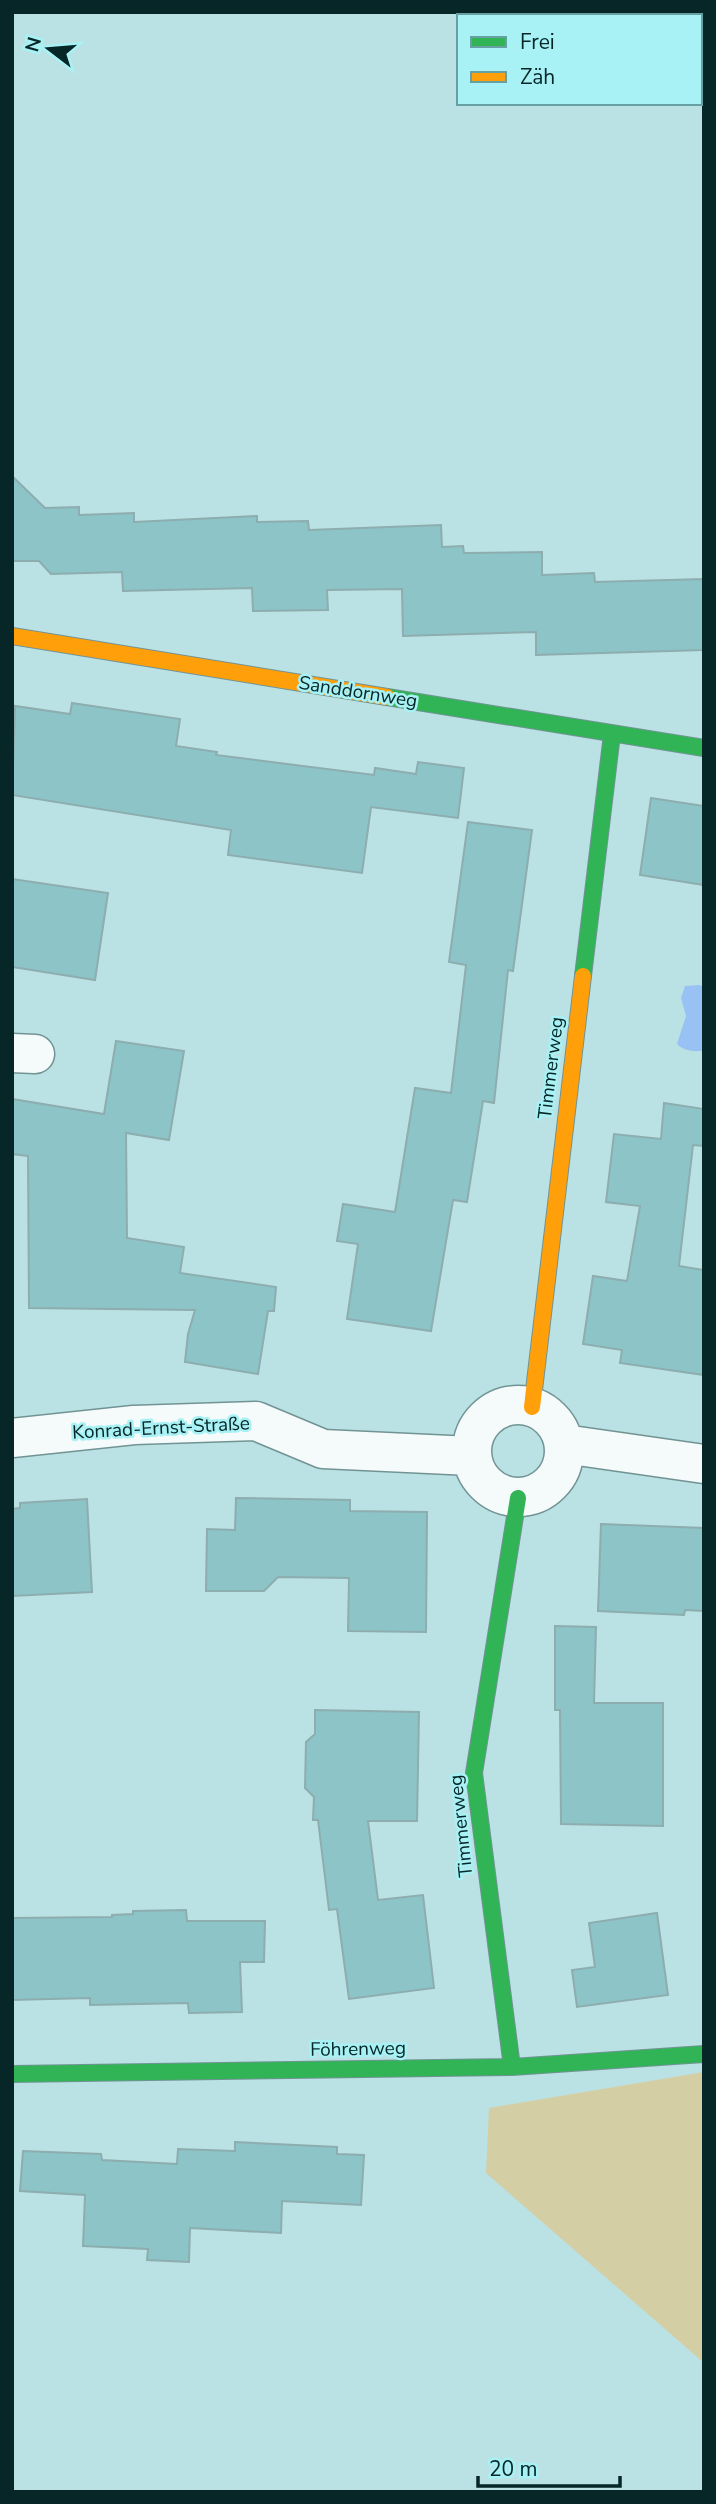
<svg xmlns="http://www.w3.org/2000/svg" width="716" height="2504" font-family="'Nunito Sans',sans-serif">
<style>
.green{fill:#d4cea4}
.water{fill:#98c2f3}
.building{fill:#8cc4c7;stroke:#8dadaf;stroke-width:2}
.lines{fill:none;stroke-linecap:round;stroke-linejoin:round}
.street-casing{stroke:#729394;stroke-width:41}
.fast-casing{stroke:#729394;stroke-width:18}
.slow-casing{stroke:#729394;stroke-width:18}
.street{stroke:#f5fbfb;stroke-width:38}
.fast{stroke:#30b455;stroke-width:16}
.slow{stroke:#ff9f0a;stroke-width:16}
.labels{text-anchor:middle;dominant-baseline:central;stroke-width:5;stroke-linejoin:round;paint-order:stroke}
.street-label{font-size:19px;fill:#062627;stroke:#a8f1f5}
</style>
<rect width="100%" height="100%" fill="#bae2e4"/>
<path class="green" d="M 704,2072 L 704,2363 L 486,2173 L 489,2108 Z"/>
<path class="water" d="M 700,985 L 704,987 L 704,1050 C 696,1053 682,1050 677,1044 L 686,1016 L 681,998 L 685,986 Z"/>
<path class="building" d="M 12,476 L 45,508 L 79,507 L 79,515 L 134,513 L 134,522 L 257,516 L 257,522 L 308,521 L 309,530 L 441,525 L 442,547 L 463,546 L 464,553 L 542,552 L 542,575 L 594,573 L 595,582 L 704,579 L 704,650 L 536,655 L 536,632 L 403,636 L 402,589 L 327,590 L 328,610 L 253,611 L 252,588 L 123,591 L 122,572 L 51,574 L 39,561 L 12,561 Z
M 72,703 L 180,719 L 176,746 L 217,752 L 216,755 L 374,775 L 375,768 L 416,774 L 418,762 L 464,768 L 458,818 L 371,807 L 362,873 L 228,855 L 231,830 L 12,795 L 15,706 L 70,714 Z
M 651,798 L 704,806 L 704,885 L 640,875 Z
M 468,822 L 532,830 L 513,971 L 508,970 L 494,1103 L 483,1101 L 467,1202 L 453,1200 L 431,1331 L 347,1319 L 358,1244 L 337,1241 L 343,1204 L 395,1212 L 415,1088 L 451,1093 L 466,965 L 449,962 Z
M 12,879 L 108,893 L 95,980 L 12,967 Z
M 116,1041 L 184,1051 L 169,1140 L 126,1133 L 127,1238 L 184,1247 L 180,1273 L 276,1287 L 274,1311 L 268,1311 L 258,1374 L 185,1362 L 188,1334 L 195,1310 L 29,1308 L 28,1156 L 12,1154 L 12,1099 L 104,1114 Z
M 664,1103 L 704,1109 L 704,1146 L 693,1145 L 679,1266 L 704,1270 L 704,1375 L 620,1363 L 622,1350 L 583,1344 L 593,1276 L 627,1281 L 640,1206 L 606,1202 L 614,1134 L 661,1139 Z
M 236,1498 L 350,1500 L 350,1511 L 427,1512 L 426,1632 L 348,1631 L 349,1578 L 278,1577 L 264,1591 L 206,1591 L 207,1529 L 235,1530 Z
M 87,1499 L 92,1592 L 12,1596 L 12,1509 L 20,1508 L 20,1503 Z
M 601,1524 L 704,1528 L 704,1611 L 685,1610 L 684,1615 L 598,1611 Z
M 555,1626 L 596,1627 L 594,1703 L 663,1703 L 663,1826 L 561,1824 L 560,1710 L 555,1710 Z
M 315,1710 L 419,1712 L 417,1821 L 368,1821 L 378,1900 L 423,1895 L 434,1988 L 349,1999 L 337,1909 L 329,1910 L 318,1820 L 313,1820 L 314,1797 L 305,1788 L 306,1742 L 315,1734 Z
M 186,1910 L 187,1921 L 265,1921 L 264,1962 L 240,1962 L 242,2012 L 189,2013 L 188,2003 L 90,2005 L 90,1998 L 12,2000 L 12,1918 L 112,1917 L 112,1915 L 133,1914 L 133,1911 Z
M 657,1913 L 668,1995 L 577,2007 L 572,1970 L 595,1967 L 589,1923 Z
M 235,2142 L 337,2147 L 337,2154 L 364,2155 L 361,2205 L 282,2201 L 281,2233 L 190,2228 L 189,2262 L 147,2260 L 148,2249 L 83,2246 L 85,2195 L 20,2191 L 23,2151 L 101,2154 L 102,2160 L 177,2164 L 178,2149 L 235,2151 Z"/>
<g class="lines">
<g class="street-casing">
<path id="street" d="M 12,1053 L 35,1054
M472 1451a46 46 0 1 1 92 0a46 46 0 1 1-92 0Z
M 12,1438 L 134,1425 L 256,1421 L 323,1449 L 471,1456
M 564,1444 L 704,1464"/>
</g>
<g class="fast-casing">
<path id="fast" d="M 387,697 L 704,748
M 583,976 L 612,734
M 512,2067 L 474,1773 L 518,1498
M 12,2074 L 512,2067 L 704,2054"/>
</g>
<g class="slow-casing">
<path id="slow" d="M 12,636 L 387,697
M 532,1407 L 583,976"/>
</g>
<use href="#street" class="street"/>
<use href="#fast" class="fast"/>
<use href="#slow" class="slow"/>
</g>
<g class="labels">
<g class="street-label">
<text transform="translate(358 692) rotate(9)">Sanddornweg</text>
<text transform="translate(551 1068) rotate(-83)">Timmerweg</text>
<text transform="translate(161 1428) rotate(-3)">Konrad-Ernst-Straße</text>
<text transform="translate(461 1826) rotate(-96)">Timmerweg</text>
<text transform="translate(358 2049) rotate(-1)">Föhrenweg</text>
</g>
</g>
<rect width="716" height="2504" fill="none" stroke="#062627" stroke-width="28"/>
<rect x="457" y="14" width="245" height="91" fill="#a8f1f5" stroke="#67a0a3" stroke-width="2"/>
<rect x="471" y="37" width="35" height="10" fill="#30b455" stroke="#67a0a3" stroke-width="2"/>
<text x="520" y="49" font-size="21" fill="#062627">Frei</text>
<rect x="471" y="72" width="35" height="10" fill="#ff9f0a" stroke="#67a0a3" stroke-width="2"/>
<text x="520" y="84" font-size="21" fill="#062627">Zäh</text>
<g transform="translate(49 49) rotate(286)" stroke="#a8f1f5" stroke-width="5" paint-order="stroke">
<path d="M0-5L12 26L0 18L-12 26Z" fill="#062627"/>
<text y="-10" font-size="19" font-weight="bold" text-anchor="middle" fill="#062627">N</text>
</g>
<path d="M478 2476v10h142v-10" fill="none" stroke="#062627" stroke-width="3.5"/>
<text x="489" y="2476" font-size="21" fill="#062627" stroke="#a8f1f5" stroke-width="5" paint-order="stroke">20 m</text>
</svg>
